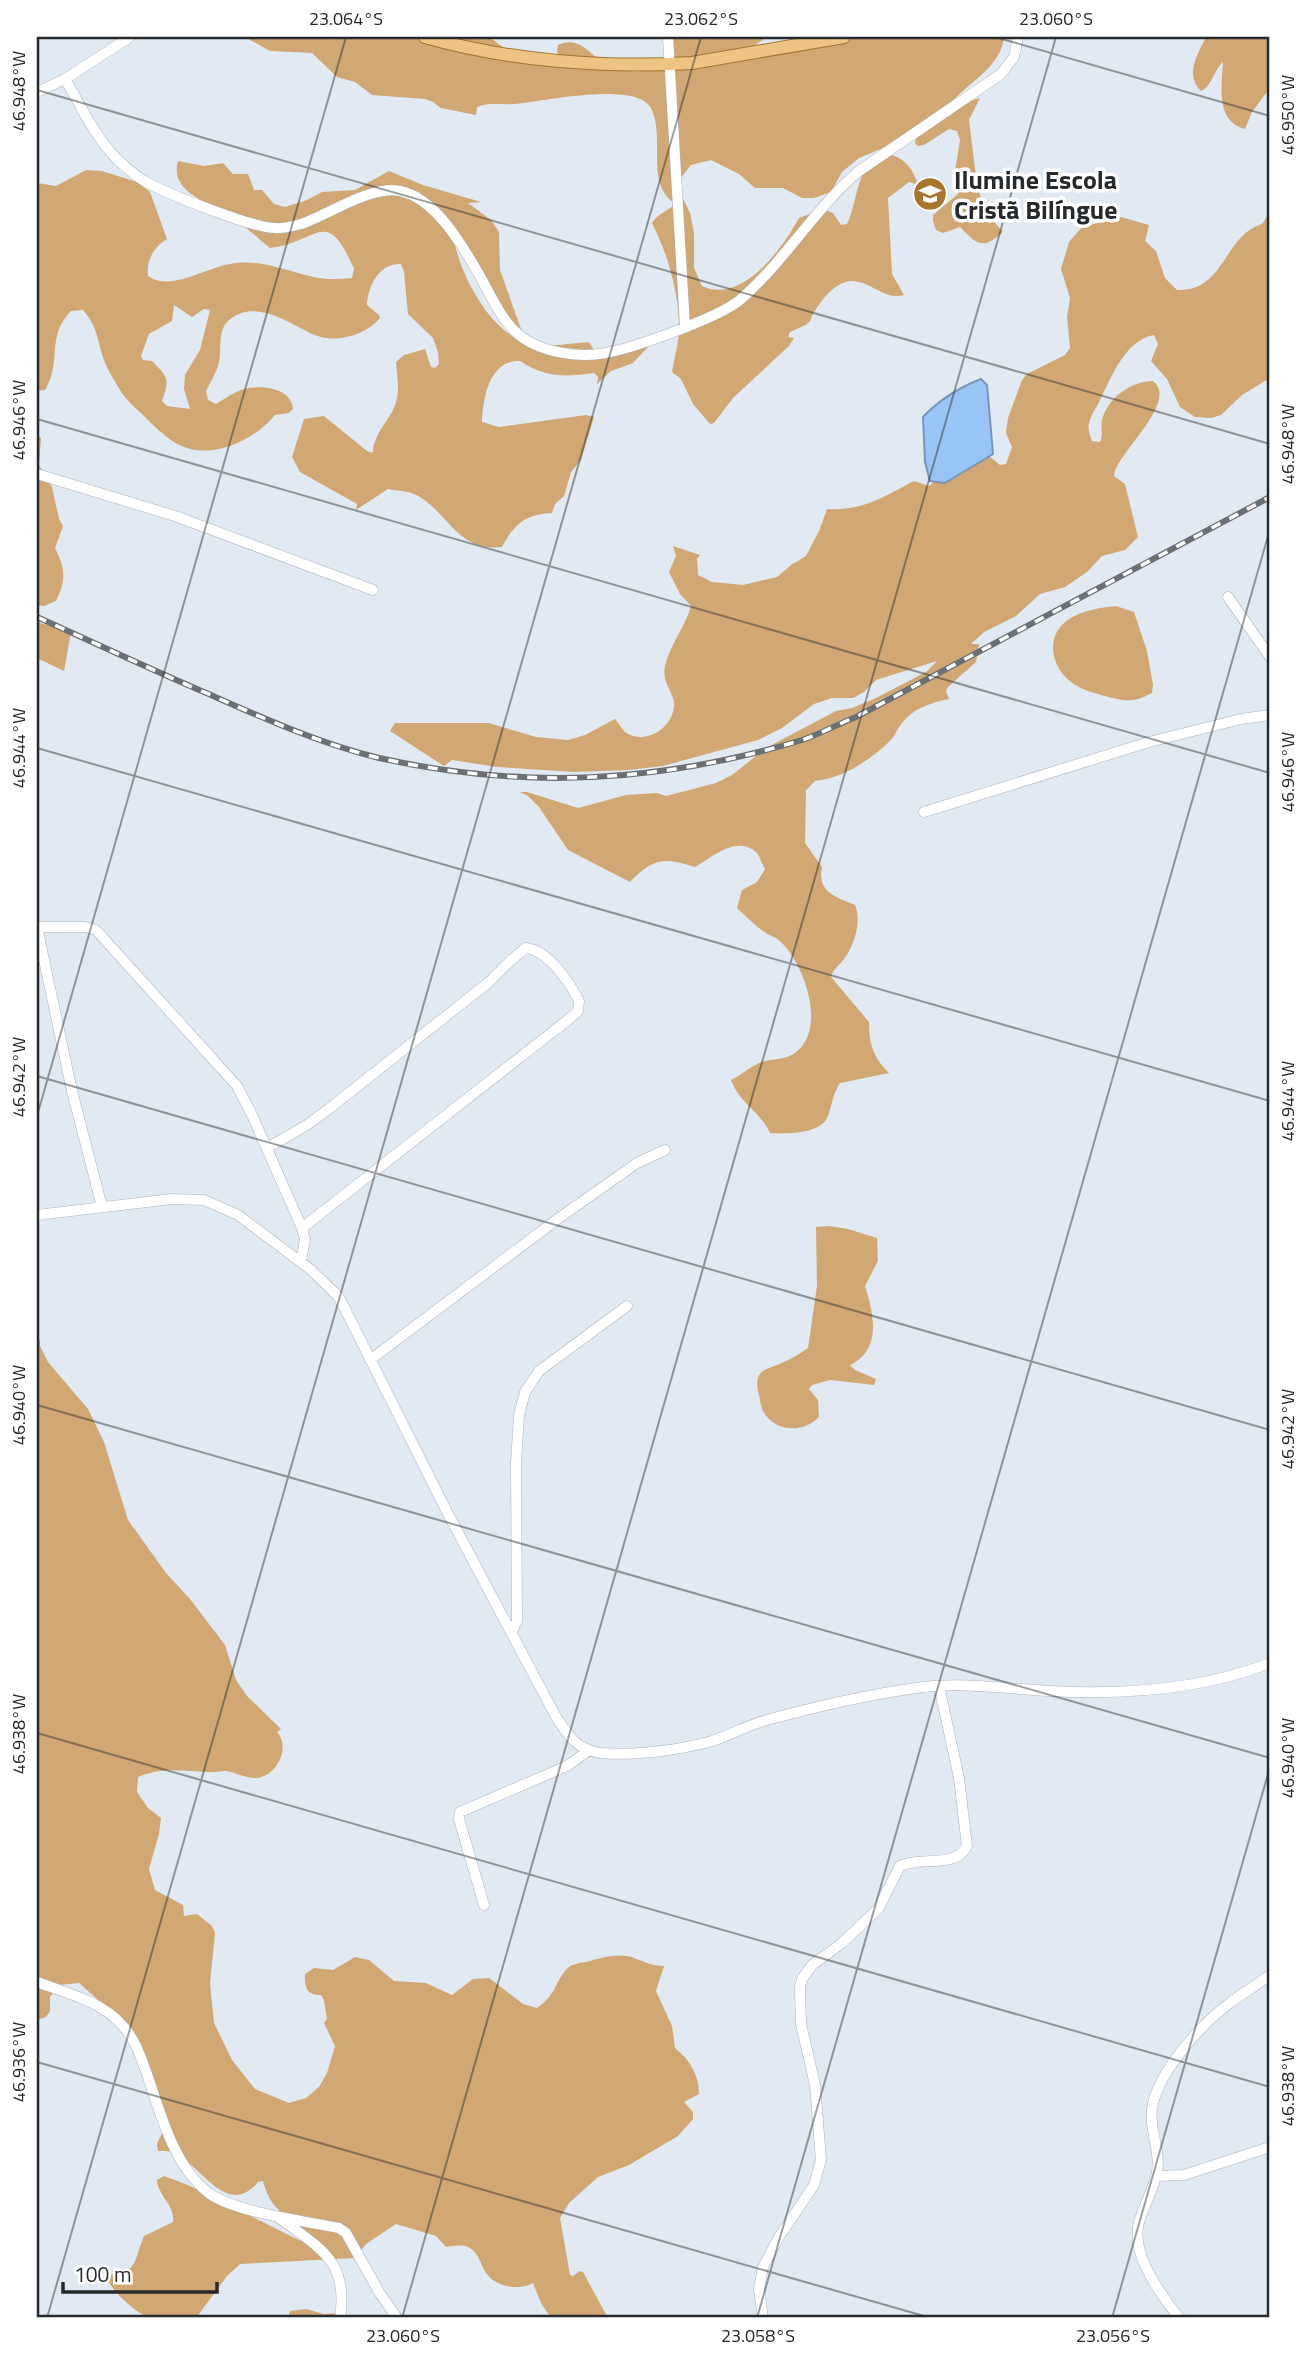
<svg xmlns="http://www.w3.org/2000/svg" width="1307" height="2355" font-family="'Titillium Web',sans-serif">
<style>
.forest{fill:#d1a874;fill-rule:evenodd}
.water{fill:#99c5f6;stroke:#7796ba;stroke-width:2}
.lines{fill:none;stroke-linecap:round;stroke-linejoin:round}
.minor-casing{stroke:#adb4bd;stroke-width:11}
.major-casing{stroke:#a17531;stroke-width:14}
.minor{stroke:#fff;stroke-width:10}
.major{stroke:#eec485;stroke-width:12}
.rail-casing{stroke:#6b7075;stroke-width:6}
.rail{stroke:#fff;stroke-width:3.5;stroke-dasharray:10;stroke-linecap:butt}
.ticks{fill:none;stroke:#272a2d;stroke-width:2;stroke-opacity:0.45}
.labels{text-anchor:middle;dominant-baseline:central;stroke-width:7;stroke-linejoin:round;paint-order:stroke}
.poi-label{font-size:26px;font-weight:bold;fill:#272a2d;stroke:#fff;text-anchor:start}
.neatline{fill:none;stroke:#272a2d;stroke-width:2.5}
.ticks-label{font-size:18px;text-anchor:middle;fill:#272a2d}
</style>
<rect width="100%" height="100%" fill="#e1e9f2"/>
<path class="forest" d="M 245,37 L 489,37 L 517,57 L 560,57 L 557,52 L 558,45 C 565,42 570,41 578,44 C 588,48 595,58 605,64 C 629,78 678,74 673,37 L 767,37 L 749,49 L 837,37 L 1004,37 C 1001,69 965,83 948,107 L 980,98 L 969,120 L 977,185 L 986,213 L 1003,232 C 982,251 977,244 960,227 L 943,233 L 936,230 L 933,221 L 933,215 L 958,194 L 954,178 L 960,140 L 957,131 L 949,129 L 924,145 L 918,146 L 915,143 L 916,139 L 928,126 L 916,127 L 881,149 L 859,158 L 842,172 L 831,192 L 814,198 L 802,198 L 783,188 L 755,188 L 739,174 L 711,160 L 691,165 L 676,184 L 690,213 L 694,233 L 694,268 L 702,286 C 742,305 782,249 799,218 L 823,209 L 833,213 L 841,225 L 847,224 C 855,209 857,179 866,170 C 873,164 884,159 891,155 C 905,158 912,169 917,181 L 915,184 L 909,182 L 888,198 L 892,274 L 904,295 C 885,301 871,281 852,281 C 835,282 823,298 815,311 C 812,314 812,318 810,321 C 806,326 796,329 790,332 L 788,337 L 794,338 L 789,346 L 733,398 L 714,423 L 710,424 L 693,404 L 681,379 L 672,372 C 674,358 679,343 679,329 C 679,292 668,255 652,223 C 658,213 667,212 675,204 C 644,182 666,138 651,108 C 636,80 540,102 514,104 C 501,105 489,102 477,107 L 476,115 L 441,108 L 433,102 L 425,99 L 372,95 L 355,82 L 337,77 L 312,53 L 270,51 Z
M 1206,37 L 1270,37 L 1270,88 L 1252,112 L 1245,129 C 1215,122 1222,85 1223,62 C 1214,70 1212,86 1201,91 C 1184,74 1198,54 1206,37 Z
M 178,161 L 204,166 L 223,163 L 233,174 L 248,174 L 254,190 L 262,190 L 274,204 L 285,207 L 307,200 L 322,192 L 355,190 L 389,171 L 423,185 L 481,202 L 468,203 L 491,220 L 499,232 L 500,270 L 521,329 L 514,326 L 454,238 C 459,275 494,340 535,345 C 552,347 572,343 589,342 L 595,352 L 637,346 L 648,347 L 633,363 L 611,371 L 597,384 L 598,377 L 594,373 C 565,377 546,378 520,361 C 489,360 483,398 482,422 L 499,427 L 586,415 L 594,417 L 581,460 L 571,472 L 564,496 L 555,504 L 552,513 C 526,514 514,524 502,547 C 459,552 450,516 420,497 C 411,491 398,491 388,489 L 356,510 L 357,504 L 300,472 L 292,457 L 304,419 L 324,416 L 367,451 L 373,453 C 373,433 391,420 396,402 C 400,389 397,376 396,362 L 404,355 L 425,349 L 431,367 L 435,368 L 439,364 L 438,352 L 433,338 L 408,314 L 404,272 L 401,264 C 379,263 368,286 367,305 L 379,315 L 380,318 C 366,335 336,344 315,335 C 291,325 256,297 229,320 C 216,331 223,352 218,366 C 215,375 210,383 206,391 L 208,400 L 216,404 C 224,399 233,393 241,390 C 258,384 292,387 293,409 L 289,413 L 275,415 C 253,442 207,463 174,442 C 163,435 153,425 145,417 C 137,409 128,402 122,393 C 116,383 108,371 104,360 C 97,340 98,327 83,310 L 71,311 C 45,338 63,360 45,390 L 37,391 L 37,183 L 56,186 L 86,170 L 102,171 L 137,182 L 150,192 L 167,239 C 154,247 146,260 148,276 C 170,292 205,268 230,264 C 260,258 285,271 314,277 C 326,280 339,279 352,278 L 354,269 C 326,204 318,243 270,248 C 256,237 242,223 226,213 C 207,202 169,191 178,161 ZM 174,305 L 192,317 L 204,309 L 210,310 L 200,350 L 185,375 L 184,389 L 190,409 L 167,406 L 162,401 C 170,379 168,377 152,361 L 143,360 L 141,356 L 149,334 L 172,321 Z
M 1270,212 L 1270,378 L 1242,395 L 1221,415 L 1211,418 L 1195,417 L 1180,407 L 1167,379 L 1151,361 L 1158,344 L 1154,335 C 1125,340 1111,378 1100,400 C 1097,407 1092,413 1090,420 C 1087,427 1089,433 1092,441 L 1100,442 C 1104,434 1100,428 1102,420 C 1108,398 1129,382 1153,381 C 1180,402 1115,454 1114,476 L 1125,484 L 1138,537 L 1125,550 L 1102,556 L 1087,572 L 1065,587 L 1040,594 L 1016,616 L 984,632 L 971,644 L 979,644 L 976,662 L 948,687 L 946,691 L 949,699 C 930,703 914,708 902,723 C 897,729 895,736 890,741 C 869,761 843,778 815,781 L 806,790 L 805,843 L 822,867 C 817,892 835,897 855,905 C 862,921 854,946 844,959 C 839,966 833,969 831,977 L 869,1022 C 869,1044 873,1057 889,1073 L 840,1083 C 833,1094 832,1104 828,1116 C 822,1134 786,1134 770,1133 C 761,1112 739,1103 731,1080 C 741,1075 749,1068 759,1063 C 770,1058 784,1061 795,1053 C 828,1029 804,963 780,941 C 776,937 770,936 766,933 C 755,926 746,916 737,908 L 742,890 L 757,882 L 765,869 C 762,864 760,857 757,853 C 738,834 712,857 695,867 C 664,857 653,858 630,882 L 568,850 L 539,807 L 528,796 L 520,792 L 527,792 L 578,808 L 626,795 L 657,793 L 666,796 L 716,783 L 732,775 L 766,748 L 836,711 L 852,708 L 876,698 L 926,672 L 937,661 L 876,680 L 864,692 L 853,698 L 832,698 L 814,704 L 782,728 L 758,740 L 663,766 L 629,770 L 574,772 L 497,767 L 452,760 L 444,766 L 390,731 L 395,723 L 489,723 L 536,737 L 568,740 L 585,735 L 615,719 C 618,722 622,729 625,732 C 645,746 672,728 674,707 C 676,694 661,684 665,666 C 670,645 685,627 691,606 L 680,594 L 669,572 L 676,556 L 673,546 L 700,555 L 697,559 L 698,575 L 712,582 L 743,585 L 777,577 L 791,565 L 806,556 L 820,529 L 827,509 C 863,511 883,497 914,481 L 929,486 L 951,466 L 989,456 L 1000,465 L 1006,464 L 1012,447 L 1006,433 L 1008,418 L 1022,380 L 1027,374 L 1065,355 L 1070,348 L 1067,317 L 1070,298 L 1061,269 L 1069,242 L 1082,227 L 1121,217 L 1149,225 L 1145,241 L 1156,251 L 1165,278 L 1177,290 C 1225,292 1223,236 1262,224 Z
M 37,435 L 41,438 L 39,465 L 52,487 L 59,519 L 63,526 L 55,548 C 66,570 66,580 56,601 L 44,606 L 37,605 Z
M 1116,606 L 1134,612 L 1147,651 L 1153,685 L 1152,693 C 1131,704 1124,701 1101,695 C 1091,692 1080,689 1071,682 C 1050,666 1045,635 1069,619 C 1083,610 1100,608 1116,606 Z
M 37,622 L 71,632 L 64,671 L 37,658 Z
M 829,1226 L 848,1229 L 877,1238 L 878,1261 L 865,1286 C 874,1314 882,1350 850,1365 L 855,1370 L 876,1379 L 874,1385 L 830,1380 L 812,1385 L 809,1389 L 818,1400 L 819,1417 C 804,1433 775,1433 763,1411 C 761,1407 760,1400 759,1395 C 757,1389 756,1379 760,1374 C 762,1370 765,1370 769,1368 C 784,1363 795,1357 808,1348 L 817,1286 L 816,1227 Z
M 40,1339 L 40,1346 L 48,1362 L 88,1409 L 104,1442 L 128,1520 L 166,1573 L 190,1599 L 225,1645 L 236,1680 L 247,1696 L 281,1729 L 277,1732 C 291,1747 277,1776 257,1778 C 246,1779 236,1772 225,1771 C 219,1771 214,1773 208,1772 C 182,1771 163,1767 138,1777 L 137,1792 L 148,1808 L 161,1818 L 159,1834 L 149,1869 L 155,1890 L 183,1905 L 184,1916 L 197,1914 L 212,1926 L 215,1933 L 210,1983 L 214,2023 L 232,2060 L 255,2089 L 289,2103 L 306,2098 L 319,2087 L 327,2073 L 335,2046 L 324,2023 L 327,2019 L 324,2000 L 321,1995 C 307,1996 304,1987 305,1974 L 314,1968 L 333,1970 L 355,1957 L 369,1960 L 394,1981 L 426,1983 L 452,1995 L 473,1979 L 489,1978 L 523,2004 L 537,2008 C 556,1995 554,1984 566,1970 C 571,1964 578,1963 586,1962 C 601,1958 618,1952 634,1958 C 645,1962 652,1966 664,1966 L 656,1991 L 672,2026 L 675,2048 C 690,2060 699,2075 699,2094 L 684,2102 L 693,2112 L 693,2119 L 678,2136 L 629,2165 L 598,2177 L 569,2203 L 560,2218 L 570,2275 L 573,2276 L 580,2271 L 583,2272 L 608,2318 L 551,2318 L 541,2303 L 533,2283 C 520,2291 496,2287 487,2274 C 480,2265 480,2253 468,2247 C 461,2244 453,2246 446,2247 L 436,2236 L 396,2224 L 366,2244 L 355,2258 L 240,2264 L 227,2276 L 196,2318 C 182,2318 165,2321 151,2318 C 137,2315 108,2288 105,2274 C 138,2278 134,2258 144,2236 L 173,2222 C 175,2205 158,2196 157,2180 L 164,2176 L 188,2185 L 303,2242 L 306,2234 C 289,2210 273,2218 263,2181 L 258,2182 C 228,2219 201,2166 175,2153 C 171,2151 163,2151 158,2151 L 157,2144 L 162,2133 L 155,2091 L 121,2020 L 79,1983 L 59,1985 L 50,1997 L 50,2011 L 46,2017 L 37,2020 L 37,1342 Z
M 306,2309 L 324,2314 L 338,2313 L 337,2318 L 288,2318 L 290,2311 Z"/>
<path class="water" d="M 981,379 L 987,385 L 993,454 L 945,483 L 930,481 L 925,462 L 923,417 C 940,399 958,388 981,379 Z"/>
<g class="lines">
<g class="minor-casing">
<path id="minor" d="M 668,37 L 685,327
M 65,79 C 81,106 95,137 117,159 C 126,167 135,176 146,182 C 168,194 252,228 275,228 C 283,229 293,226 301,224 C 328,215 371,185 400,191 C 436,198 464,248 481,278 C 492,298 503,324 523,338 C 543,352 575,357 599,354 C 627,351 721,317 741,299 C 785,261 814,209 859,171 L 1001,74 L 1014,57 L 1018,37
M 37,92 L 65,79 L 130,37
M 37,474 L 175,516 L 373,590
M 1228,597 L 1270,657
M 924,812 L 1149,742 L 1241,719 L 1270,715
M 37,927 L 85,927 L 96,930 L 237,1086 L 252,1115 L 302,1228 L 305,1239 L 301,1262
M 37,927 L 72,1091 L 102,1207
M 267,1148 L 307,1125 L 330,1108 L 489,982 L 510,961 L 526,948 C 548,950 570,983 579,1001 L 578,1011 L 569,1019 L 302,1228
M 37,1215 L 172,1199 L 204,1200 L 238,1215 L 310,1269 L 338,1296 L 344,1307 L 446,1510 L 555,1715 C 567,1734 576,1750 601,1753 C 633,1756 681,1750 712,1741 C 731,1735 748,1725 767,1720 C 818,1706 871,1694 923,1687 C 965,1682 1008,1689 1050,1691 C 1124,1695 1201,1690 1270,1663
M 370,1360 L 559,1218 L 637,1163 L 665,1150
M 511,1633 L 517,1621 L 516,1463 L 519,1415 L 525,1392 L 539,1371 L 627,1306
M 484,1905 L 459,1819 L 460,1812 L 567,1766 L 588,1751
M 37,1982 C 66,1993 101,2001 122,2025 C 136,2040 141,2058 148,2077 C 161,2116 175,2168 210,2194 C 238,2213 305,2221 339,2228 L 346,2233 L 379,2292 L 397,2318
M 1157,2176 L 1184,2175 L 1270,2147
M 278,2217 C 319,2248 349,2260 340,2318
M 763,2318 L 759,2289 L 763,2267 L 779,2237 L 814,2185 L 821,2160 L 815,2085 L 801,2024 L 800,1987 L 802,1979 L 812,1965 L 842,1943 L 878,1909 L 900,1866 C 920,1856 956,1869 967,1846 L 959,1778 L 939,1686
M 1179,2318 C 1161,2294 1130,2255 1139,2222 C 1144,2205 1154,2189 1157,2172 C 1161,2151 1149,2130 1152,2108 C 1158,2072 1201,2024 1230,2003 C 1243,1993 1257,1985 1270,1975"/>
</g>
<g class="major-casing">
<path id="major" d="M 425,37 C 509,61 604,68 692,63 L 844,37"/>
</g>
<use href="#minor" class="minor"/>
<use href="#major" class="major"/>
<g class="rail-casing">
<path id="rail" d="M 37,617 C 95,643 152,670 211,695 C 265,719 321,744 379,758 C 524,790 660,783 802,740 C 820,734 838,724 856,717 L 1270,497"/>
</g>
<use href="#rail" class="rail"/>
</g>
<path class="ticks" d="M 995,37 L 1270,116M 37,90 L 1270,444M 37,419 L 1270,773M 37,748 L 1270,1101M 37,1076 L 1270,1430M 37,1116 L 346,37M 37,1405 L 1270,1758M 37,1733 L 1270,2087M 37,2062 L 931,2318M 47,2318 L 701,37M 402,2318 L 1056,37M 757,2318 L 1270,529M 1112,2318 L 1270,1767"/>
<defs>
<g id="school-disc" transform="scale(1.75)"><circle r="9.5" fill="#a7752b" stroke="#fff"/><path d="M0-5L7-2L0 1L-7-2ZM-4 1L0 2.5L4 1V4Q0 6-4 4Z" fill="#fff"/></g>
</defs>
<g fill-rule="evenodd">
<use href="#school-disc" x="930" y="194"/>
</g>
<g class="labels">
<g class="poi-label">
<text x="954" y="179">Ilumine Escola<tspan x="954" dy="30">Cristã Bilíngue</tspan></text>
</g>
</g>
<rect width="1307" height="2355" fill="none" stroke="#ffffff" stroke-width="77"/>
<path d="M63 2282v10h154v-10" fill="none" stroke="#272a2d" stroke-width="3.5"/>
<text x="74" y="2282" font-size="21" fill="#272a2d" stroke="#ffffff" stroke-width="5" paint-order="stroke">100 m</text>
<rect x="38" y="38" width="1230" height="2278" class="neatline"/>
<g class="ticks-label">
<text x="346" y="25">23.064°S</text>
<text x="701" y="25">23.062°S</text>
<text x="1056" y="25">23.060°S</text>
<text transform="translate(19 91) rotate(-90)" y="6">46.948°W</text>
<text transform="translate(1288 115) rotate(-90)" y="6">46.950°W</text>
<text transform="translate(19 420) rotate(-90)" y="6">46.946°W</text>
<text transform="translate(1288 444) rotate(-90)" y="6">46.948°W</text>
<text transform="translate(19 748) rotate(-90)" y="6">46.944°W</text>
<text transform="translate(1288 772) rotate(-90)" y="6">46.946°W</text>
<text transform="translate(19 1077) rotate(-90)" y="6">46.942°W</text>
<text transform="translate(1288 1101) rotate(-90)" y="6">46.944°W</text>
<text transform="translate(19 1405) rotate(-90)" y="6">46.940°W</text>
<text transform="translate(1288 1429) rotate(-90)" y="6">46.942°W</text>
<text transform="translate(19 1734) rotate(-90)" y="6">46.938°W</text>
<text transform="translate(1288 1758) rotate(-90)" y="6">46.940°W</text>
<text transform="translate(19 2062) rotate(-90)" y="6">46.936°W</text>
<text transform="translate(1288 2086) rotate(-90)" y="6">46.938°W</text>
<text x="403" y="2342">23.060°S</text>
<text x="758" y="2342">23.058°S</text>
<text x="1113" y="2342">23.056°S</text>
</g>
</svg>
